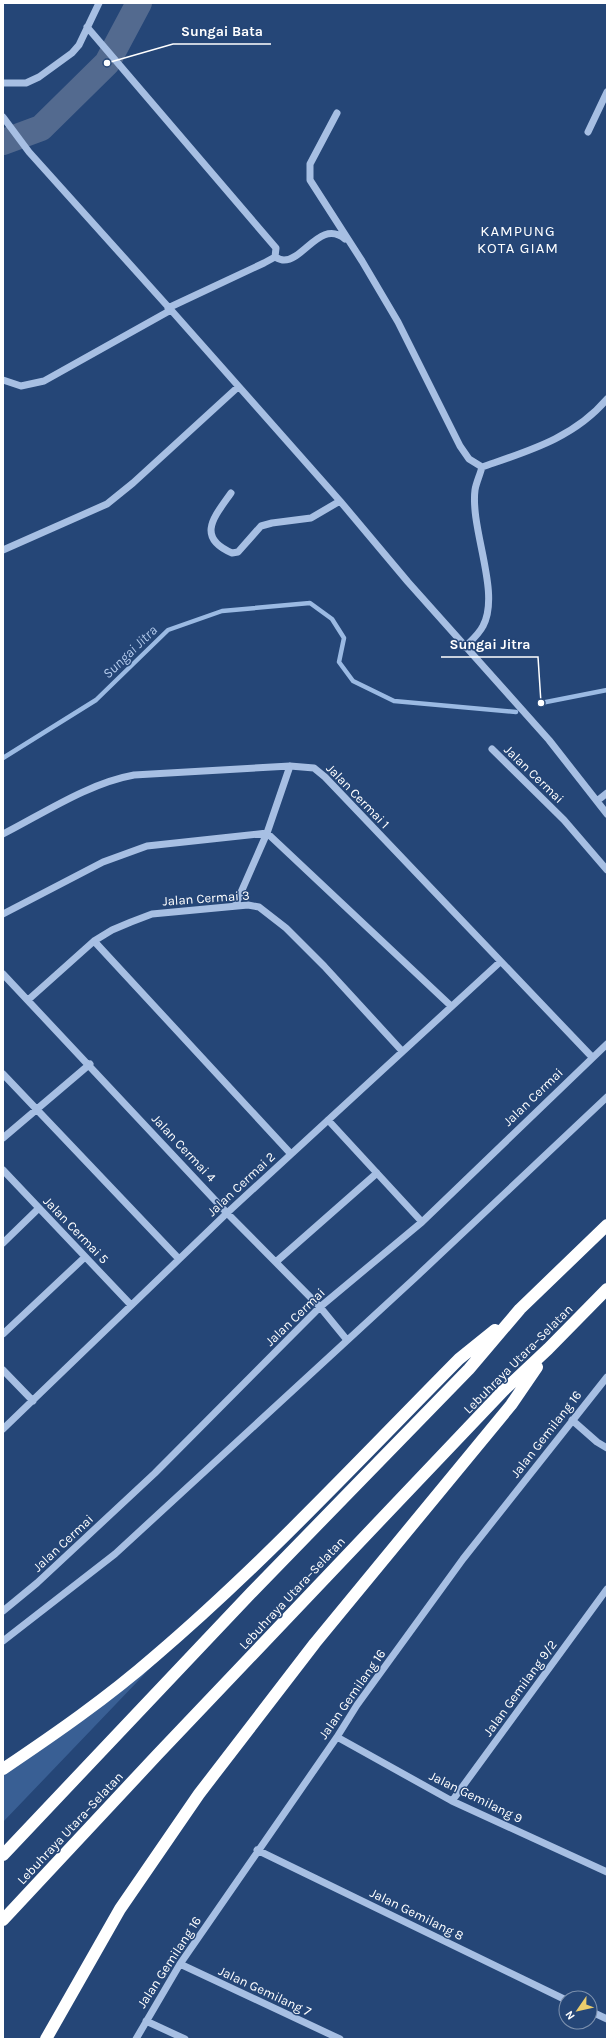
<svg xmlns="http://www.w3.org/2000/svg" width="610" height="2042" font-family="Karla,sans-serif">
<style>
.green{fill:#395f94}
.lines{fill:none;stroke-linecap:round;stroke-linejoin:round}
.stream{stroke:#9bbae3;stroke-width:4.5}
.river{stroke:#536a8f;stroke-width:26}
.minor{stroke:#a7bfe3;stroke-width:7}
.highway{stroke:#fff;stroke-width:12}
.labels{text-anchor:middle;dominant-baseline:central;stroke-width:3;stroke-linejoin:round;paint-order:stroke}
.street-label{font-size:13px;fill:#fff;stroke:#254677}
.water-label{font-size:14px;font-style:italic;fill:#b2c9eb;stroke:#254677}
.quarter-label{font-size:15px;letter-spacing:1px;fill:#fff;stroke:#254677}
.leader{fill:none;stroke:#fff;stroke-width:1.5}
.callout-dot{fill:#fff;stroke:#254677;stroke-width:1.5}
.callout-label{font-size:14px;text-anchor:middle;font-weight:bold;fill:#fff;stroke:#254677;stroke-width:3;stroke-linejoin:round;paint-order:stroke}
</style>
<rect width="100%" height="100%" fill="#254677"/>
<path class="green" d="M 160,1658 L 3,1822 L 3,1775 L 73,1727 Z"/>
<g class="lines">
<path class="stream" d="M 541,703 L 607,690
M 3,758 L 96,700 L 168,630 L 222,611 L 310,603 L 332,619 L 344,638 L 339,662 L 353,681 L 394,701 L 516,712"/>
<path class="river" d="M 3,142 L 41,128 L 107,63 L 139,3"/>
<path class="minor" d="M 87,27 L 276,248 L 275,257 L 264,263 L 168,308
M 3,83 L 26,83 L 39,77 L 72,53 L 79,45 L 99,3
M 337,113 L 310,164 L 310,180 L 362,261 L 398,322 L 460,446 L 469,459 L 482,467
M 3,117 L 29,152 L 171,310 L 340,501 L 408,582 L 549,740 L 607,814
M 588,132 L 607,92
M 275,257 C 277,258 281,260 284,260 C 304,260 321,219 345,239
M 3,380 L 21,386 L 44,381 L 171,310
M 231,493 C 215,516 195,537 232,553 L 238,552 L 261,526 L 272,523 L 311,518 L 340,501
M 3,550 L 107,504 L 133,483 L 238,387
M 465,647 C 471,641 479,634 483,626 C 501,593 470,529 475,490 C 476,483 480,475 482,467 C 528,451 574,438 607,399
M 492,749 L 564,820 L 607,870
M 597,801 L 607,793
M 3,834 C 44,813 89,783 134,775 L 290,766 L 314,768 L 325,777 L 592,1057
M 235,906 L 267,833 L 290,766
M 3,914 L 103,862 L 147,846 L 267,833 L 451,1006
M 94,941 L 291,1154
M 3,974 L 227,1213 L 320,1307 L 347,1340
M 28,1000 L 94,941 L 112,930 L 131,922 L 152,914 L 248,905 L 259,907 L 286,928 L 324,966 L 402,1051
M 3,1074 L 179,1259
M 328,1120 L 422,1222
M 3,1138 L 90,1064
M 3,1170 L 131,1305
M 3,1243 L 39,1208
M 277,1261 L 377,1173
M 3,1334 L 85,1257
M 3,1370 L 33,1401
M 572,1420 L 597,1442 L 607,1448
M 3,1429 L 227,1213 L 500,962
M 3,1611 L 37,1583 L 155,1473 L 320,1307 L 422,1222 L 607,1044
M 3,1641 L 115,1554 L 415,1278 L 607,1097
M 337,1737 L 452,1801 L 607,1872
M 452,1801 L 607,1589
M 257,1850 L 566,2000
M 180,1964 L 340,2039
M 590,2011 L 607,2019
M 146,2021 L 185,2039
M 136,2039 L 180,1964 L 337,1737 L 357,1705 L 463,1559 L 607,1377"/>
<path class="highway" d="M 3,1769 C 55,1734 107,1698 154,1657 C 262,1565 359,1460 459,1359 L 495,1330
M 3,1855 L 252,1592 L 469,1369 L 520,1309 L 607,1225
M 3,1920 L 157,1755 L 503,1391 L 548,1349 L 607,1289
M 46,2039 L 120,1909 L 199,1794 L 315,1643 L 511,1405 L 537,1367"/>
</g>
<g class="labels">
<g class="street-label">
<text transform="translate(534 774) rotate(44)">Jalan Cermai</text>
<text transform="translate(358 796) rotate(46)">Jalan Cermai 1</text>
<text transform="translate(206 898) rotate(-4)">Jalan Cermai 3</text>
<text transform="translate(533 1097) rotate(-44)">Jalan Cermai</text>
<text transform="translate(184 1148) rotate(47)">Jalan Cermai 4</text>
<text transform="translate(241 1184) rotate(-43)">Jalan Cermai 2</text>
<text transform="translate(76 1230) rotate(46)">Jalan Cermai 5</text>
<text transform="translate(295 1317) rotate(-44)">Jalan Cermai</text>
<text transform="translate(518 1359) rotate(-45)">Lebuhraya Utara–Selatan</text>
<text transform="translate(546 1434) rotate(-52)">Jalan Gemilang 16</text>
<text transform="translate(63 1543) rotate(-43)">Jalan Cermai</text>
<text transform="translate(292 1593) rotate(-47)">Lebuhraya Utara–Selatan</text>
<text transform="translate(520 1688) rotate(-54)">Jalan Gemilang 9/2</text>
<text transform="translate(352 1694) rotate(-55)">Jalan Gemilang 16</text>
<text transform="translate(476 1797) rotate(26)">Jalan Gemilang 9</text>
<text transform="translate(70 1828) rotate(-47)">Lebuhraya Utara–Selatan</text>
<text transform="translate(417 1914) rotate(26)">Jalan Gemilang 8</text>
<text transform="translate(169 1962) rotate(-57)">Jalan Gemilang 16</text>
<text transform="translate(265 1991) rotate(25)">Jalan Gemilang 7</text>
</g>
<g class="water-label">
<text transform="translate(130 652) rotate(-44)">Sungai Jitra</text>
</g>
<g class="quarter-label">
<text x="518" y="231">KAMPUNG<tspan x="518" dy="17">KOTA GIAM</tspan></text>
</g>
</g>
<path class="leader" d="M107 63L173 44H271M541 703L538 657H441"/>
<g class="callout-dot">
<circle cx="107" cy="63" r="4"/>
<circle cx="541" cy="703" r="4"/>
</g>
<g class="callout-label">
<text x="222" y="36">Sungai Bata</text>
<text x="490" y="649">Sungai Jitra</text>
</g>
<rect width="610" height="2042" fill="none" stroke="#ffffff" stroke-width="8"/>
<g transform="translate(578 2010) rotate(236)"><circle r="19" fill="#254677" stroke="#7c90ad"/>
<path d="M0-3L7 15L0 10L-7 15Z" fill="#ebcc6c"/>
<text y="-6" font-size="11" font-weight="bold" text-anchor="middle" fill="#ffffff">N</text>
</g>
</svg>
